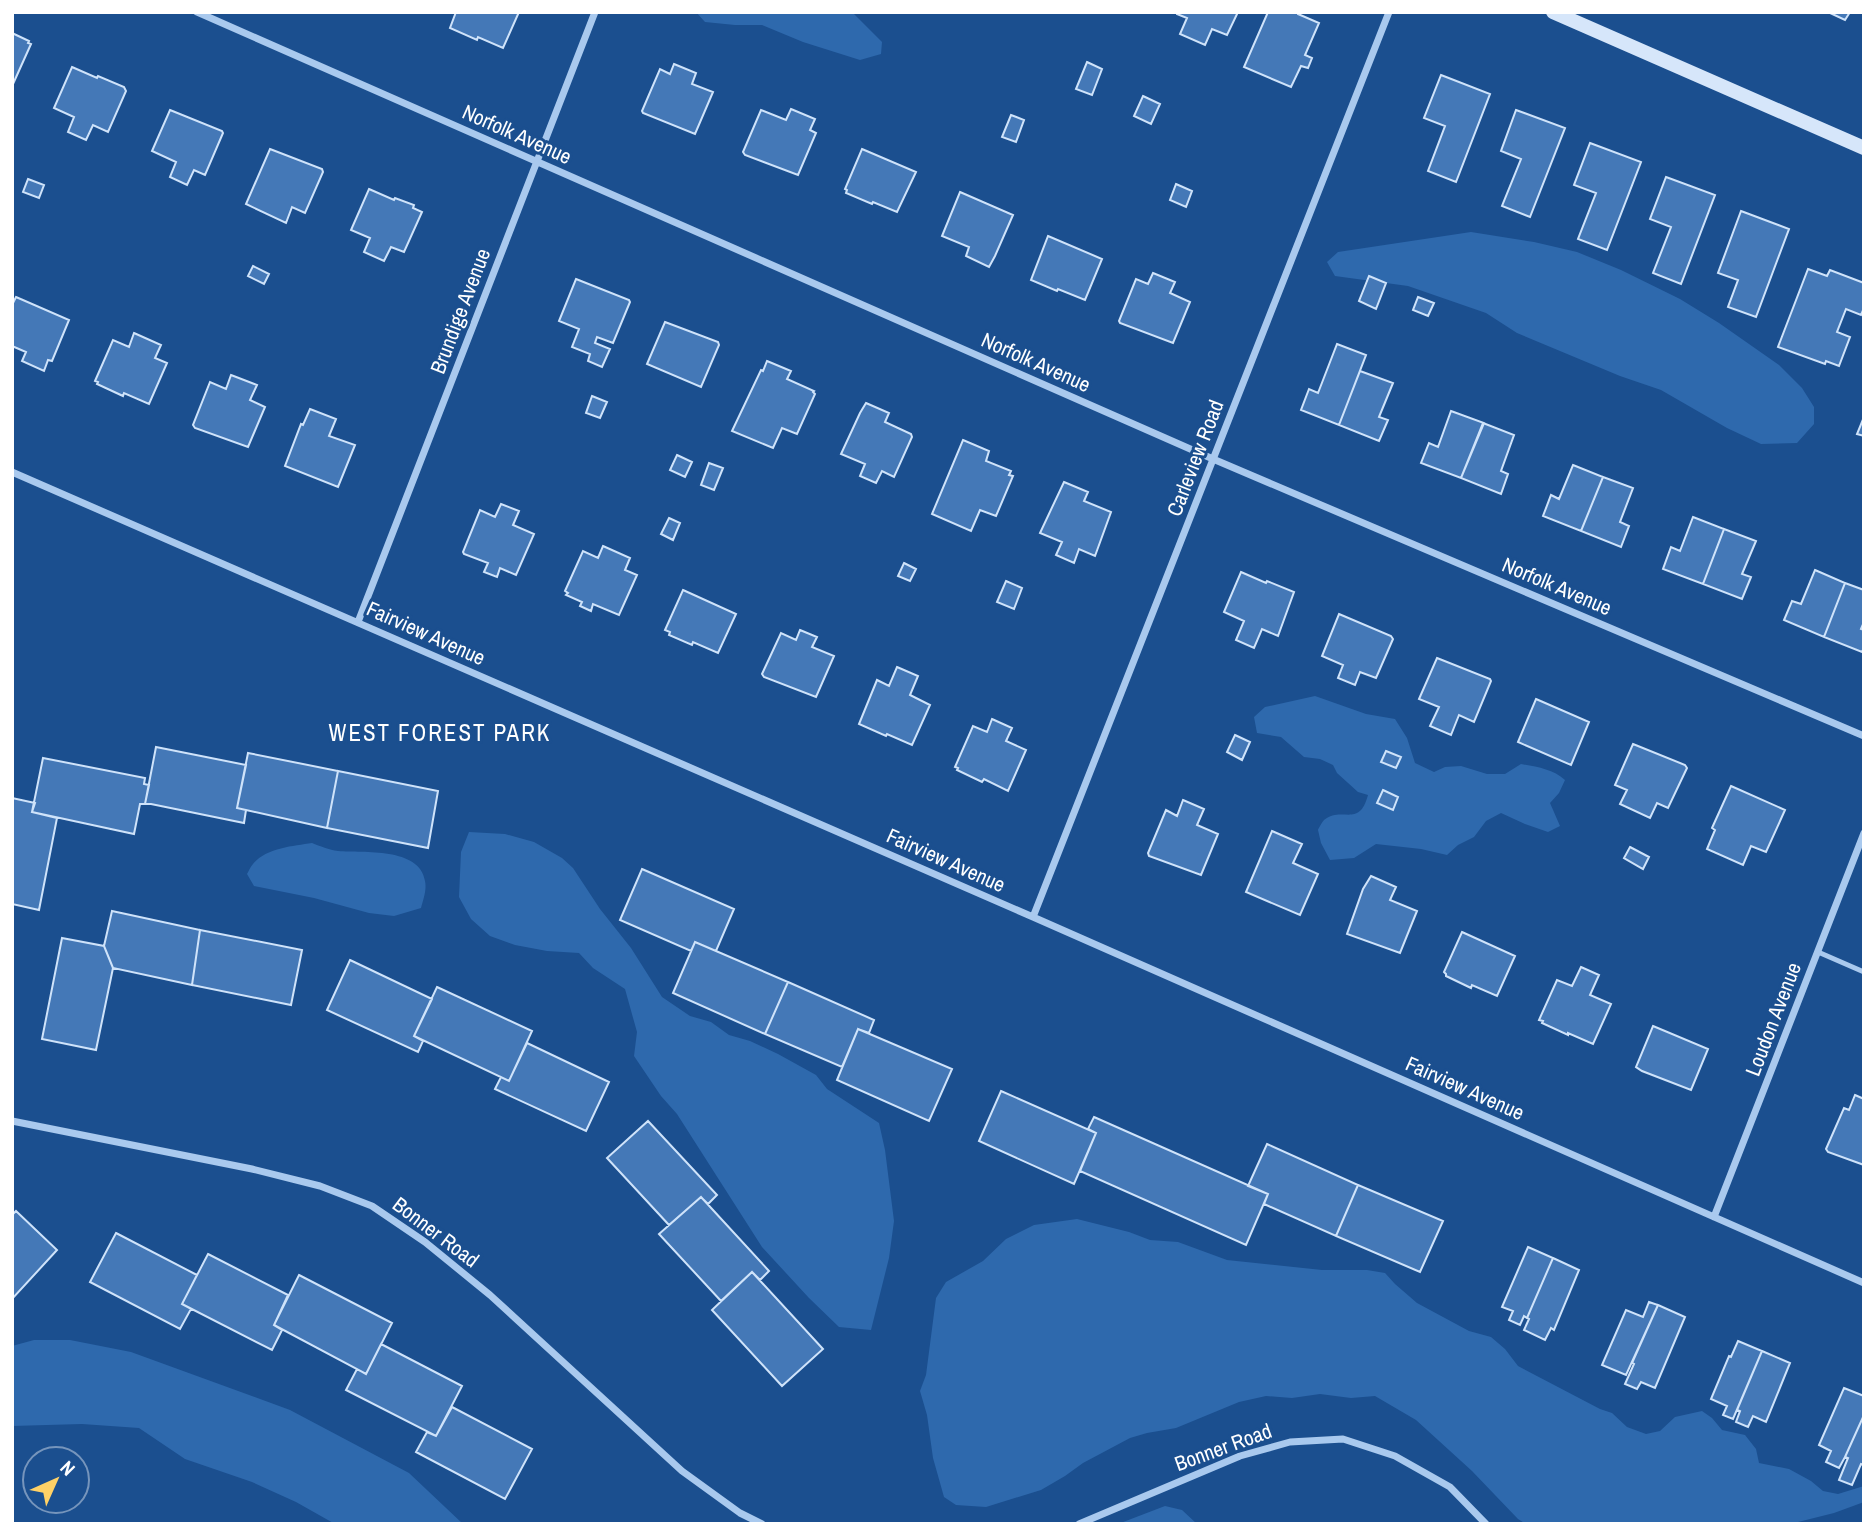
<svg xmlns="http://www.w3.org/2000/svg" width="1876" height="1536" font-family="'Archivo Narrow',sans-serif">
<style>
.green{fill:#2e69ad}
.building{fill:#4478b7;stroke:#cfe3fa;stroke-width:2}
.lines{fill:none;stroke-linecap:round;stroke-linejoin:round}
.service{stroke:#a9c9ee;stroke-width:5}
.minor{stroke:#a9c9ee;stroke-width:7}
.secondary{stroke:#d6e6fa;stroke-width:14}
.labels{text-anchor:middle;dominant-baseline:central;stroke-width:6;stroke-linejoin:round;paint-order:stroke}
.street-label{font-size:21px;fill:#fff;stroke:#1b4f8f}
.neighbourhood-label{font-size:23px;letter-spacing:2px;fill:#fff;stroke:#1b4f8f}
</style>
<rect width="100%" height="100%" fill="#1b4f8f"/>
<path class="green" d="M 696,12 L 852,12 L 882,42 L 881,54 L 860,60 L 803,42 L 762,25 L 735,25 L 705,22 Z
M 1471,232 L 1534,242 L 1577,252 L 1621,270 L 1680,299 L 1719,323 L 1779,365 L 1802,388 L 1814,407 L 1814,424 L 1797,443 L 1761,444 L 1727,428 L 1661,390 L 1620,376 L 1517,333 L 1486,313 L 1408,286 L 1335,276 L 1327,262 L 1338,252 Z
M 1315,696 L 1366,714 L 1395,719 L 1407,738 L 1415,763 L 1434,772 L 1445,767 L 1461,766 L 1487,774 L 1505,774 L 1521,764 C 1537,767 1553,769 1565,780 L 1559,793 L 1550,803 L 1560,826 L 1548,832 L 1525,824 L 1501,813 L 1486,821 L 1474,837 L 1458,845 L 1447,855 L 1421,849 L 1376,844 L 1354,858 L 1330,860 L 1321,843 L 1318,830 C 1318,829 1323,821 1324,820 C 1342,805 1359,829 1368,795 L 1358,792 L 1337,773 L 1333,765 L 1320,759 L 1304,757 L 1281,737 L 1257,733 L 1254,717 L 1265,707 Z
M 469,832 L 505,834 L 534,842 L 562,858 L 573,868 L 600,909 L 631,948 L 662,997 L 690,1016 L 711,1022 L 729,1035 L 750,1041 L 778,1054 L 816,1075 L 827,1089 L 879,1123 L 885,1150 L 894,1221 L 889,1258 L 871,1330 L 839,1327 L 809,1298 L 762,1247 L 677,1114 L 661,1096 L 634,1056 L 637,1032 L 625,989 L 593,968 L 579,953 L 547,951 L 515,945 L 490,936 L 471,919 L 459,897 L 461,852 Z
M 312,843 C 320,846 329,850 338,851 C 363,853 420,847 425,881 C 427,890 423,900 421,908 L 394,916 L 369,913 L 314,898 L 254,886 L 247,874 C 249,871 250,867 253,864 C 266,848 293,846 312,843 Z
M 1077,1219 L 1129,1232 L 1150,1240 L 1178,1242 L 1227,1260 L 1322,1270 L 1367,1270 L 1385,1273 L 1395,1284 L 1417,1303 L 1469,1331 L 1491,1337 L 1505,1349 L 1518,1366 L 1600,1409 L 1612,1413 L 1627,1427 L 1646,1434 L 1660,1431 L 1675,1417 L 1702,1411 L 1712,1418 L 1722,1430 L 1745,1435 L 1756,1449 L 1759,1463 L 1789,1469 L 1811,1481 L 1823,1491 L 1838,1494 L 1864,1486 L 1864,1502 L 1834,1513 L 1790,1524 L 1526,1524 L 1518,1519 L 1472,1471 L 1416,1420 L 1375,1396 L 1351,1398 L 1320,1394 L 1292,1398 L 1266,1396 L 1239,1402 L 1176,1428 L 1147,1433 L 1130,1438 L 1083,1463 L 1065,1476 L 1041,1490 L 986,1507 L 956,1505 L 944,1497 L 933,1458 L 927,1415 L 920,1391 L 926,1375 L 936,1298 L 946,1282 L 983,1261 L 1006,1239 L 1034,1225 Z
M 34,1340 L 70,1340 L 131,1352 L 290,1410 L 409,1473 L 463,1524 L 335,1524 L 296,1502 L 252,1482 L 185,1459 L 139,1428 L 82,1424 L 12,1426 L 12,1346 Z
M 1165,1506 L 1182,1510 L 1197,1524 L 1118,1524 Z"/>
<path class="building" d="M 456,12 L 519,12 L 503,48 L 478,37 L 477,40 L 450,28 Z
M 1177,12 L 1238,12 L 1227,35 L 1212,29 L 1205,45 L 1180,34 L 1187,18 L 1177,14 Z
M 1268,12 L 1298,12 L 1298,14 L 1319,23 L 1305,55 L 1312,58 L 1308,68 L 1301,66 L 1291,87 L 1244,67 Z
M 1828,12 L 1850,12 L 1845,20 Z
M 12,33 L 29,41 L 28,43 L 31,44 L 13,84 Z
M 1087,62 L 1102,69 L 1092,95 L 1076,89 Z
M 674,64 L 696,73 L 692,84 L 713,92 L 695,134 L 643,113 L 642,111 L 660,69 L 670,74 Z
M 72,67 L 97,78 L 98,76 L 124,87 L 126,91 L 108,132 L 93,125 L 86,140 L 68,132 L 74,117 L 54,108 Z
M 1441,75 L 1490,94 L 1456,182 L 1428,171 L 1445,126 L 1424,118 Z
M 1143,96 L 1160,104 L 1151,124 L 1134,116 Z
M 791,109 L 815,119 L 810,130 L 816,133 L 798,175 L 745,155 L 743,152 L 761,110 L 786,120 Z
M 170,110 L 222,131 L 223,133 L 205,175 L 194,170 L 187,185 L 170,177 L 176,162 L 152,151 Z
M 1516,110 L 1565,128 L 1530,217 L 1502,206 L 1521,159 L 1501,151 Z
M 1011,115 L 1024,120 L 1016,142 L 1002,137 Z
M 1590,143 L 1641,162 L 1607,250 L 1578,239 L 1596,193 L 1574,185 Z
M 270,149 L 322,169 L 323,172 L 305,213 L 292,207 L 286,223 L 246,204 Z
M 862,149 L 916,172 L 897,212 L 873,202 L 872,204 L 846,193 L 847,190 L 845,189 Z
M 1666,177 L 1715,195 L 1681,284 L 1653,273 L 1671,227 L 1650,219 Z
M 28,179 L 44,185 L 39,198 L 23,192 Z
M 1176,184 L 1192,191 L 1186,207 L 1170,200 Z
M 369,189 L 394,200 L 395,198 L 414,205 L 413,208 L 422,212 L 404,252 L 391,247 L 384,261 L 364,252 L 370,238 L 351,230 Z
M 960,192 L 1013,215 L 995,256 L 989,267 L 966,256 L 969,247 L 942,236 Z
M 1741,211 L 1789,229 L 1756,317 L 1728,307 L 1738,280 L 1718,273 Z
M 1048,236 L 1102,259 L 1085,300 L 1058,289 L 1057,291 L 1031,280 Z
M 253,266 L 269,274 L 264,284 L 248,276 Z
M 1808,269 L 1827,276 L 1830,270 L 1864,283 L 1864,308 L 1861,315 L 1846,309 L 1837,332 L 1850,337 L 1839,366 L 1826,361 L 1825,364 L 1778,347 Z
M 1153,273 L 1175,282 L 1170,293 L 1190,302 L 1173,343 L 1120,323 L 1119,321 L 1136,279 L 1148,284 Z
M 1369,276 L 1386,283 L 1376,309 L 1359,301 Z
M 576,279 L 629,300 L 630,302 L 613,343 L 597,337 L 595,343 L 610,349 L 602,367 L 588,361 L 590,354 L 572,347 L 579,329 L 559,321 Z
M 16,297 L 69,320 L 52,361 L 48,360 L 44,371 L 22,361 L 26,352 L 12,346 L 12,305 Z
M 1418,297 L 1434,303 L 1428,316 L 1413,310 Z
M 665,322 L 718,342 L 719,345 L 701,387 L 647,364 Z
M 134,333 L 161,345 L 155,358 L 167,363 L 149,404 L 124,393 L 123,396 L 97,384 L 98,382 L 95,381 L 113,340 L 129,347 Z
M 1337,344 L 1366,355 L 1339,425 L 1301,410 L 1309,389 L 1318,393 Z
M 767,361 L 791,371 L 787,379 L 814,391 L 813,392 L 815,394 L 797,434 L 782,428 L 773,448 L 732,431 L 761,370 L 763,371 Z
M 1360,371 L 1393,383 L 1379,417 L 1388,420 L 1379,441 L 1339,425 Z
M 231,375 L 257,385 L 250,400 L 265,407 L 248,447 L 195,428 L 193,425 L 210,382 L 226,389 Z
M 592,396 L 607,402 L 600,418 L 586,413 Z
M 866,403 L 889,413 L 885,422 L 911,434 L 912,437 L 894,477 L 882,471 L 876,483 L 860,476 L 865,464 L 841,454 L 860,413 Z
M 310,409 L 336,419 L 329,436 L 355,445 L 338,487 L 285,466 L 301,424 L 303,425 Z
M 1451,411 L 1484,423 L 1461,478 L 1421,463 L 1429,443 L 1438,447 Z
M 1864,417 L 1864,436 L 1857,434 Z
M 1483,423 L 1514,435 L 1501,471 L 1508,474 L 1501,494 L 1461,478 Z
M 963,440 L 989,451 L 986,461 L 1011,471 L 1009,475 L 1013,476 L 996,516 L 980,510 L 971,531 L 932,514 Z
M 677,455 L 692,462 L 685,477 L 670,470 Z
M 709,463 L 723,468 L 714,490 L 701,485 Z
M 1573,465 L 1603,477 L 1581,531 L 1543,516 L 1551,495 L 1559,499 Z
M 1603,477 L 1633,488 L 1620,522 L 1629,526 L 1621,547 L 1581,531 Z
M 1064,482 L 1088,492 L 1084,501 L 1111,512 L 1095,556 L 1079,549 L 1074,563 L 1056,555 L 1062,542 L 1040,533 Z
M 501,504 L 519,511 L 513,525 L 534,534 L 516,575 L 500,568 L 497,577 L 484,572 L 488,563 L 464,554 L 463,552 L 480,510 L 495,517 Z
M 1693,517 L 1724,529 L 1703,584 L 1663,569 L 1671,547 L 1680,551 Z
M 669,518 L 680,523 L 673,540 L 661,534 Z
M 1724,529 L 1756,541 L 1742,574 L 1751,577 L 1742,599 L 1703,584 Z
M 603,546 L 630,558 L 625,570 L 637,575 L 619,615 L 593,604 L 591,611 L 580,606 L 582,602 L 566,595 L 568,593 L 565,591 L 583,551 L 598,558 Z
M 904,563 L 916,569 L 910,581 L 898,576 Z
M 1815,570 L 1845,583 L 1824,637 L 1784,620 L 1792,601 L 1801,604 Z
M 1241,572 L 1266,583 L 1267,581 L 1294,592 L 1278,636 L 1262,629 L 1254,648 L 1236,640 L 1244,621 L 1224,612 Z
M 1006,581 L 1022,588 L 1014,609 L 997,602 Z
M 1845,583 L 1864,590 L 1864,622 L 1861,629 L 1864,630 L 1864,648 L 1862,652 L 1824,637 Z
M 683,590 L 736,614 L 718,653 L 693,642 L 692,645 L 669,635 L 670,632 L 665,630 Z
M 1339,614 L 1391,636 L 1393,639 L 1376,678 L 1360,672 L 1355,685 L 1338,678 L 1343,665 L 1322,656 Z
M 800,630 L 817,637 L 812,647 L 834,656 L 816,697 L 764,677 L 762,674 L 781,633 L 796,640 Z
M 1437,658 L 1490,679 L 1491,681 L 1474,722 L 1459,715 L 1451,735 L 1430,726 L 1439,707 L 1419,699 Z
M 897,667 L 918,676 L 910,695 L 930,705 L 912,745 L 887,734 L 886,736 L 859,724 L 877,680 L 889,686 Z
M 1536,699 L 1589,722 L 1571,765 L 1518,742 Z
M 992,719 L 1012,728 L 1006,741 L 1026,750 L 1008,791 L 984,779 L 982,782 L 957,770 L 958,768 L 955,767 L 973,726 L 987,732 Z
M 1235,735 L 1250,742 L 1242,760 L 1227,752 Z
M 1633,744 L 1685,765 L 1687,768 L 1668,808 L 1657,803 L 1650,818 L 1620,804 L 1627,790 L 1615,785 Z
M 156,747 L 246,765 L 237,808 L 246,810 L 244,823 L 151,804 L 145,804 Z
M 1386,751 L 1401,757 L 1396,768 L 1381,762 Z
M 248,753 L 338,771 L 327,828 L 237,808 Z
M 43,758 L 145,778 L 144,784 L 149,785 L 145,804 L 140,804 L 134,834 L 32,812 Z
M 338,771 L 438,791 L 428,848 L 327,828 Z
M 1731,786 L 1785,810 L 1766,852 L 1751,846 L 1743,865 L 1707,849 L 1715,830 L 1712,828 Z
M 1383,790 L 1398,797 L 1393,810 L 1377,803 Z
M 12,798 L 35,803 L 32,812 L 57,818 L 39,910 L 12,904 Z
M 1183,800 L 1204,809 L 1197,825 L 1218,834 L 1201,875 L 1149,856 L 1148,853 L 1166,810 L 1177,816 Z
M 1272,831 L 1302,844 L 1293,863 L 1318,874 L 1300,915 L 1246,892 Z
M 1630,847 L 1649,857 L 1643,869 L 1624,858 Z
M 642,869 L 734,909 L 716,951 L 695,942 L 691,951 L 620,920 Z
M 1371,876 L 1396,887 L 1390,900 L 1417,911 L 1400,953 L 1347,934 L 1363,889 Z
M 112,911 L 200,930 L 192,985 L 113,968 L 104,946 Z
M 200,930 L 302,950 L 291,1005 L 192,985 Z
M 1462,932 L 1515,956 L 1497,996 L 1472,985 L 1471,988 L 1446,976 L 1446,974 L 1444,972 Z
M 62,938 L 104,946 L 113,968 L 96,1050 L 42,1039 Z
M 695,942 L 788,982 L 765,1034 L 673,993 Z
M 350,960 L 432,999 L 414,1036 L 423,1041 L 418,1052 L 327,1010 Z
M 1581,967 L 1599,975 L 1590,995 L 1611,1004 L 1593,1044 L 1568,1033 L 1568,1035 L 1542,1023 L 1543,1021 L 1539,1020 L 1557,980 L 1572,986 Z
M 788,982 L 874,1020 L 869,1033 L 858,1029 L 842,1067 L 765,1034 Z
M 437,987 L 532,1031 L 509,1081 L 414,1036 Z
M 1653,1026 L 1708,1049 L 1691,1090 L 1642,1071 L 1636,1067 Z
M 858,1029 L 952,1069 L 929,1121 L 837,1080 Z
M 527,1043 L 609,1082 L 586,1131 L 495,1089 L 501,1077 L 509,1081 Z
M 1001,1091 L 1096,1133 L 1074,1184 L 979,1141 Z
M 1855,1095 L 1864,1099 L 1864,1165 L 1828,1152 L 1826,1149 L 1844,1108 L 1849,1110 Z
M 1094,1117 L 1268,1194 L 1246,1245 L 1080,1171 L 1096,1133 L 1088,1129 Z
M 648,1121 L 717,1195 L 708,1204 L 701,1197 L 669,1225 L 607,1158 Z
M 1267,1144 L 1358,1185 L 1336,1236 L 1264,1204 L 1268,1194 L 1248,1186 Z
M 1358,1185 L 1443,1221 L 1420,1272 L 1336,1236 Z
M 701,1197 L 769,1271 L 760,1280 L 752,1272 L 721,1301 L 659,1234 Z
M 16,1211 L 57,1250 L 12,1299 L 12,1215 Z
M 116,1233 L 197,1275 L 182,1304 L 191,1309 L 180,1329 L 90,1282 Z
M 1528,1247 L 1553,1258 L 1527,1318 L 1524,1316 L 1520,1325 L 1509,1320 L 1513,1311 L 1502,1307 Z
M 208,1254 L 288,1295 L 274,1325 L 282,1330 L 272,1350 L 182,1304 Z
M 1553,1258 L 1579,1270 L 1554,1330 L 1551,1328 L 1545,1340 L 1524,1330 L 1529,1319 L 1527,1318 Z
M 752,1272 L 823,1349 L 782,1386 L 712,1310 Z
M 299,1275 L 392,1323 L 366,1374 L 274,1325 Z
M 1649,1302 L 1658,1305 L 1626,1375 L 1602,1365 L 1626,1310 L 1643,1317 Z
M 1658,1305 L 1685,1317 L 1655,1388 L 1641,1382 L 1637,1389 L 1625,1384 L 1634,1364 L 1632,1363 Z
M 1738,1341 L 1762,1351 L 1733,1419 L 1723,1415 L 1727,1406 L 1711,1399 L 1729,1356 L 1731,1357 Z
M 381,1344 L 462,1386 L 436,1436 L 346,1390 L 357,1369 L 366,1374 Z
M 1762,1351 L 1790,1363 L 1766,1422 L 1753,1416 L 1748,1427 L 1736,1422 L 1740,1411 L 1737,1410 Z
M 1844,1388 L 1864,1396 L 1864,1415 L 1845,1457 L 1839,1468 L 1826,1462 L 1831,1451 L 1819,1445 Z
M 452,1407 L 532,1449 L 505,1499 L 416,1452 L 427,1432 L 436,1436 Z
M 1864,1415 L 1864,1465 L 1861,1464 L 1852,1485 L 1839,1480 L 1848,1458 L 1845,1457 Z"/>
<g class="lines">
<path class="service" d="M 1818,952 L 1864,972"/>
<path class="minor" d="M 197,12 L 1213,459 L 1864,736
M 12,472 L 1033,917 L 1864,1283
M 358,622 L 595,12
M 1033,917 L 1389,12
M 12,1121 L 252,1169 L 320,1186 L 372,1206 L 425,1242 L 490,1295 L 682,1471 L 740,1513 L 762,1524
M 1714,1217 L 1864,833
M 1079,1524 L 1240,1456 L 1290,1442 L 1343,1439 L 1395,1456 L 1450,1487 L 1486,1524"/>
<path class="secondary" d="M 1553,12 L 1864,148"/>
</g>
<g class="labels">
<g class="street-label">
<text transform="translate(517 134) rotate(24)">Norfolk Avenue</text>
<text transform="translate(460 311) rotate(-69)">Brundige Avenue</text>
<text transform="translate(1036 362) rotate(24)">Norfolk Avenue</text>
<text transform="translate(1195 458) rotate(-69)">Carleview Road</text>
<text transform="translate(1557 586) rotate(23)">Norfolk Avenue</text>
<text transform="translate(426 633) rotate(24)">Fairview Avenue</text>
<text transform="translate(946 860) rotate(24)">Fairview Avenue</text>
<text transform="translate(1773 1019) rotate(-69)">Loudon Avenue</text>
<text transform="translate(1465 1088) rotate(24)">Fairview Avenue</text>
<text transform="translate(436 1232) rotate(37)">Bonner Road</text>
<text transform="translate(1223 1447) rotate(-20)">Bonner Road</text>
</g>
<g class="neighbourhood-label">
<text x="440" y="732">WEST FOREST PARK</text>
</g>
</g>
<rect width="1876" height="1536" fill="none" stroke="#ffffff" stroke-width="28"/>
<g transform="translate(56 1480) rotate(45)"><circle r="33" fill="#1b4f8f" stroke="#7695bc" stroke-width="2"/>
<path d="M0-5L12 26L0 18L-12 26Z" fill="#ffd166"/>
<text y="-10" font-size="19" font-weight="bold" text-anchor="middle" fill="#ffffff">N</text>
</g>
</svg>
